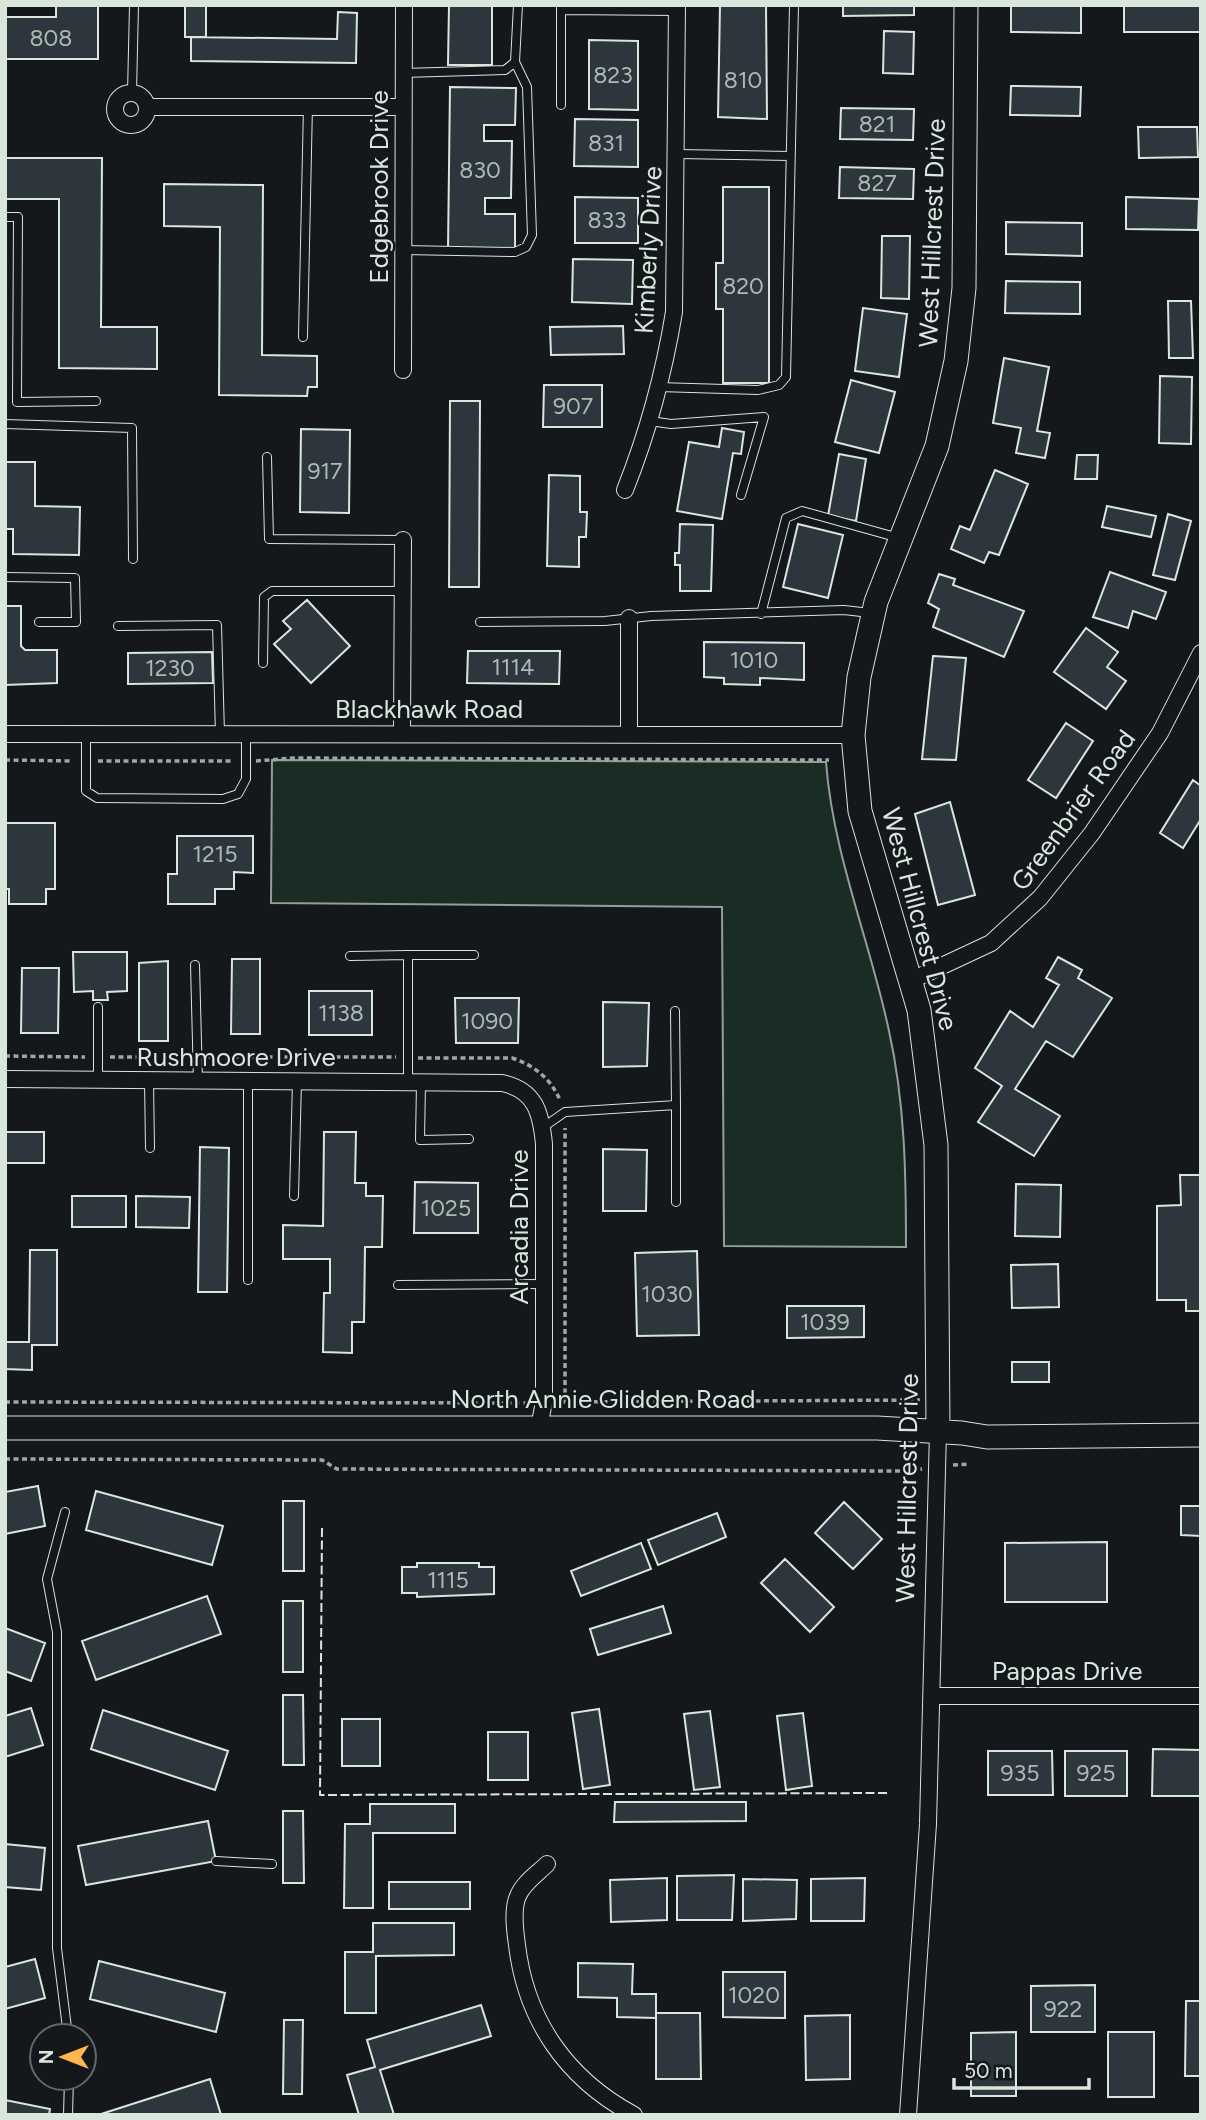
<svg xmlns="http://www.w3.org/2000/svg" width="1206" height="2120" font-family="Figtree,sans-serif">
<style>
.green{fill:#1a2d24;stroke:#939e99;stroke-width:2}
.building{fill:#2c363c;stroke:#d8e6dc;stroke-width:2}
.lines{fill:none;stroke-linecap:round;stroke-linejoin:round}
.lane-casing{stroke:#d8e6dc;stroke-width:10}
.street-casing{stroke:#d8e6dc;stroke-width:18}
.secondary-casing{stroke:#d8e6dc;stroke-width:25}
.path{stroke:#9da8a2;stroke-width:3.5;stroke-dasharray:5 3.5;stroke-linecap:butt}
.lane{stroke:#14181c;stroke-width:8}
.street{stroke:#14181c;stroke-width:16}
.secondary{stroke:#14181c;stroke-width:23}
.fence{stroke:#d8e6dc;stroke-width:2;stroke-dasharray:9 3.5;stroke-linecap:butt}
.labels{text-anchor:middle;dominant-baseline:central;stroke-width:5;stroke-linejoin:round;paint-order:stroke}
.number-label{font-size:23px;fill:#adbab4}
.street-label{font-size:26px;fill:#d8e6dc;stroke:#14181c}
</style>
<rect width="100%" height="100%" fill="#14181c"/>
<path class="green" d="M 272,760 L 826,762 C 833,855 870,941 889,1031 C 905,1103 906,1174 906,1247 L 724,1246 L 722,907 L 271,903 Z"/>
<path class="building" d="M 56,5 L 98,5 L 98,59 L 5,59 L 5,17 L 56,17 Z
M 185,5 L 206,5 L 206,37 L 185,37 Z
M 449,5 L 492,5 L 492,65 L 448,65 Z
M 720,5 L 766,5 L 767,119 L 718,117 Z
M 843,5 L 914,5 L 914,15 L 843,16 Z
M 1011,5 L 1081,5 L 1081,33 L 1011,32 Z
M 1124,5 L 1201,5 L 1200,32 L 1124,32 Z
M 338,12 L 357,13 L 356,63 L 191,61 L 191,37 L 337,39 Z
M 884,31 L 914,32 L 913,74 L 883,73 Z
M 589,40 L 638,41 L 638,110 L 589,109 Z
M 1011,86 L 1081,87 L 1080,116 L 1010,115 Z
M 450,87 L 516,88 L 515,125 L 484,125 L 484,141 L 512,141 L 511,198 L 485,198 L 485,214 L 515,214 L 515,249 L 448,249 Z
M 841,108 L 914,109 L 913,140 L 840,139 Z
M 575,119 L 638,120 L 638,167 L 574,166 Z
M 1138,127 L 1197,127 L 1198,157 L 1139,158 Z
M 5,158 L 102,158 L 101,327 L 157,327 L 157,369 L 59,368 L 59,199 L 5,199 Z
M 840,167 L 914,169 L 913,199 L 839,198 Z
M 164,184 L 263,185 L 262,355 L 317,356 L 317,387 L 308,387 L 307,396 L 219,395 L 220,227 L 164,226 Z
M 723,187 L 769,187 L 769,383 L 723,383 L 723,309 L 716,309 L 716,263 L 723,263 Z
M 575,197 L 638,198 L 638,243 L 575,243 Z
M 1126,197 L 1199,199 L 1198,230 L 1126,229 Z
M 1006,222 L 1082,223 L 1082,256 L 1006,254 Z
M 882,236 L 910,236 L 909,299 L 881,298 Z
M 573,259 L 633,260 L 632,304 L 572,302 Z
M 1006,281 L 1080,282 L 1080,314 L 1005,313 Z
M 1168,301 L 1191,301 L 1193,358 L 1169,358 Z
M 863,308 L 907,314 L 899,377 L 855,371 Z
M 623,326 L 624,354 L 551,355 L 550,327 Z
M 1004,358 L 1049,367 L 1037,431 L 1050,433 L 1045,458 L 1016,453 L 1021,428 L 993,423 Z
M 1160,376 L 1192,377 L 1191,444 L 1159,443 Z
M 851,380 L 895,392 L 879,453 L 835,442 Z
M 544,385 L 602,385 L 602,427 L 543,427 Z
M 450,401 L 480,401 L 479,587 L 449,587 Z
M 722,428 L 744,432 L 741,454 L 733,453 L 722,519 L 677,511 L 689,442 L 719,447 Z
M 301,429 L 350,430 L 349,513 L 300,512 Z
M 839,454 L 866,459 L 856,521 L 828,516 Z
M 1077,455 L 1098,455 L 1097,479 L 1075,479 Z
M 5,462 L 35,462 L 35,506 L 80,507 L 79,555 L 13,554 L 13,529 L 5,529 Z
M 995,470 L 1028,484 L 999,555 L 989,552 L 984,563 L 951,549 L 960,526 L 970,530 Z
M 549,475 L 580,476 L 580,512 L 587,512 L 586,537 L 579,537 L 579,567 L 547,566 Z
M 1107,506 L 1156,516 L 1151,537 L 1102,527 Z
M 1168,514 L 1191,521 L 1175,580 L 1153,575 Z
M 680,524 L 713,525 L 711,591 L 680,591 L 680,565 L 675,565 L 675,553 L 679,553 Z
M 798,524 L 843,535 L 828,598 L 783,587 Z
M 1110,572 L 1166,592 L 1156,619 L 1133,611 L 1128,628 L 1093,617 Z
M 939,574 L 955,579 L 953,585 L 1024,611 L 1004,657 L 933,627 L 939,609 L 928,603 Z
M 307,600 L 350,646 L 311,683 L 274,644 L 291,629 L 283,621 Z
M 5,606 L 21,606 L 21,646 L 25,650 L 57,650 L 57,683 L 5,685 Z
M 1086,628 L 1118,652 L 1107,667 L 1126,681 L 1106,709 L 1054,672 Z
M 704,642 L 804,643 L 804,680 L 760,678 L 760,685 L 724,684 L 724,678 L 704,677 Z
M 468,651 L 560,651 L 559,684 L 467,683 Z
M 212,652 L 213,683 L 128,684 L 128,653 Z
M 933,656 L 966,658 L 956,760 L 922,759 Z
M 1066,723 L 1093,741 L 1056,798 L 1028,780 Z
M 1193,780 L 1201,786 L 1201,819 L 1183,848 L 1160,833 Z
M 950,802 L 975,895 L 938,905 L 915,814 Z
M 5,823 L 55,823 L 55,889 L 46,889 L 46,904 L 9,904 L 9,889 L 5,889 Z
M 177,836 L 253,836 L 253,873 L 234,872 L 234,889 L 215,889 L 215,904 L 168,904 L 168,874 L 177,874 Z
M 73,952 L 127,952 L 127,991 L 107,992 L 108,1000 L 93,1000 L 93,991 L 74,992 Z
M 1058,957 L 1082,970 L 1078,978 L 1112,998 L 1073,1057 L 1046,1041 L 1015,1089 L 1060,1116 L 1034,1156 L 978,1122 L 1002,1086 L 975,1068 L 1010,1011 L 1033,1027 L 1059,985 L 1046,978 Z
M 232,959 L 260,959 L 260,1034 L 231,1034 Z
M 168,961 L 168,1041 L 139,1041 L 139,963 Z
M 22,968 L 59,968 L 58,1033 L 21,1033 Z
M 309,991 L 372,991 L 372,1035 L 309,1035 Z
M 455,998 L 519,998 L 518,1043 L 456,1043 Z
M 603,1002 L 649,1003 L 647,1066 L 603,1067 Z
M 5,1132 L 44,1132 L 44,1163 L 5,1163 Z
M 324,1132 L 356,1132 L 355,1183 L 366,1183 L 366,1196 L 383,1196 L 382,1247 L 365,1247 L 364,1322 L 352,1322 L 352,1353 L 323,1352 L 324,1293 L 330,1293 L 330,1259 L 283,1259 L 283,1225 L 323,1226 Z
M 200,1147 L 229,1148 L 227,1292 L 198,1292 Z
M 603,1149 L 647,1150 L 646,1211 L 603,1211 Z
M 1180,1175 L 1201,1175 L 1201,1311 L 1186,1311 L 1186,1300 L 1157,1300 L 1157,1206 L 1181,1205 Z
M 415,1182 L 478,1183 L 478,1233 L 414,1233 Z
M 1016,1184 L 1061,1185 L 1060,1237 L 1015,1236 Z
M 72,1196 L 126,1196 L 126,1227 L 72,1227 Z
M 136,1196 L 190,1197 L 189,1228 L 136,1227 Z
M 30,1250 L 57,1250 L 57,1345 L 32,1345 L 32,1370 L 5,1369 L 5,1342 L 29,1342 Z
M 697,1251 L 699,1335 L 637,1336 L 635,1253 Z
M 1058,1264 L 1059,1307 L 1012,1308 L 1011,1265 Z
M 787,1306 L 864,1306 L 864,1337 L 787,1338 Z
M 1012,1362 L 1049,1362 L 1049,1382 L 1012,1382 Z
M 38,1486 L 45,1526 L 5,1534 L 5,1492 Z
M 96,1491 L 223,1526 L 212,1565 L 86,1530 Z
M 283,1501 L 304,1501 L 304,1571 L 283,1571 Z
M 844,1502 L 882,1539 L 853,1569 L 815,1533 Z
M 1181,1506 L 1201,1506 L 1201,1536 L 1181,1535 Z
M 717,1513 L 726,1537 L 658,1565 L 648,1540 Z
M 1107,1542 L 1107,1602 L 1005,1602 L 1005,1543 Z
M 641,1543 L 651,1569 L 581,1596 L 571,1571 Z
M 785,1559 L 834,1607 L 810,1632 L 761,1583 Z
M 417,1563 L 479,1563 L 479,1567 L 494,1567 L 494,1594 L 417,1597 L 417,1593 L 402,1593 L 402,1567 L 417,1567 Z
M 207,1596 L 221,1634 L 96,1680 L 82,1641 Z
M 283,1601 L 303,1601 L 303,1672 L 283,1672 Z
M 663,1606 L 671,1633 L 598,1655 L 590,1629 Z
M 5,1628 L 45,1643 L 31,1681 L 5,1671 Z
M 283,1695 L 303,1695 L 304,1765 L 283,1765 Z
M 31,1708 L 43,1745 L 5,1757 L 5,1716 Z
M 599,1709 L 610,1785 L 583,1789 L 572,1713 Z
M 103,1710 L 228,1751 L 215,1790 L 91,1749 Z
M 710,1711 L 720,1787 L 694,1790 L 684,1714 Z
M 803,1713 L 812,1786 L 786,1790 L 777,1716 Z
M 342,1719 L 380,1719 L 380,1766 L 342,1766 Z
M 488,1732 L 528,1732 L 528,1780 L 488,1780 Z
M 1153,1749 L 1201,1750 L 1201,1796 L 1152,1796 Z
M 988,1751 L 1052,1751 L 1053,1795 L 988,1795 Z
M 1065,1751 L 1127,1751 L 1127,1796 L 1065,1796 Z
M 615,1802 L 746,1802 L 746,1821 L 614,1822 Z
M 370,1804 L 455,1804 L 455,1833 L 373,1833 L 373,1908 L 344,1908 L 345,1824 L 370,1824 Z
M 283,1811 L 303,1811 L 304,1883 L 283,1883 Z
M 208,1821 L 216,1861 L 86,1885 L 78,1846 Z
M 5,1844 L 45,1848 L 41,1890 L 5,1887 Z
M 734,1875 L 732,1920 L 677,1920 L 677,1876 Z
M 667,1878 L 667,1920 L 611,1922 L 610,1880 Z
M 865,1878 L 864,1921 L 811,1921 L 811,1879 Z
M 743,1879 L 797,1880 L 796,1919 L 743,1921 Z
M 389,1882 L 470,1882 L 470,1909 L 389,1909 Z
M 373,1923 L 454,1923 L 454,1955 L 376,1956 L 376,2013 L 345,2013 L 345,1952 L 373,1952 Z
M 35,1959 L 45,1998 L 5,2009 L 5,1967 Z
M 99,1961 L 225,1993 L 216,2032 L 90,1999 Z
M 578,1963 L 633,1964 L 632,1994 L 656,1994 L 656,2018 L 617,2017 L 617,1998 L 578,1997 Z
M 723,1972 L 785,1972 L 785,2018 L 723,2017 Z
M 1095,1985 L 1095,2032 L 1031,2032 L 1031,1986 Z
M 1186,2001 L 1201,2001 L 1201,2076 L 1185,2076 Z
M 481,2005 L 491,2036 L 380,2070 L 394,2115 L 359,2115 L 347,2075 L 375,2067 L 367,2040 Z
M 656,2013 L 700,2013 L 701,2079 L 656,2079 Z
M 850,2015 L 850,2079 L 806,2080 L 805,2016 Z
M 284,2020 L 303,2020 L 302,2094 L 283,2094 Z
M 1016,2032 L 1016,2096 L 971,2096 L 971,2033 Z
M 1108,2032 L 1154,2032 L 1154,2097 L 1108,2097 Z
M 210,2079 L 221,2115 L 98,2115 Z
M 5,2100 L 50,2109 L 49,2115 L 5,2115 Z"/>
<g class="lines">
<g class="lane-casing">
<path id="lane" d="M 561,5 L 561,10 L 677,11
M 403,73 L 505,70 L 515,62
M 132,93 L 134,5
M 561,105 L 561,10
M 678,154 L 790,156
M 5,217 L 18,217 L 17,402 L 96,401
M 403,250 L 515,252 L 526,247 L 532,235 L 527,87 L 515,62 L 518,5
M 303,337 L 308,105
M 658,387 L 758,390 L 779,385 L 786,377 L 794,5
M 650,421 L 671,424 L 764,417 L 741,495
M 5,424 L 132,428 L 133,559
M 267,457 L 269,539 L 403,540
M 5,577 L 75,578 L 76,622 L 39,622
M 761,614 L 786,518 L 802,511 L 899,538
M 480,622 L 605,621 L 651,616 L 844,610 L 870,613
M 118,626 L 217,625 L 220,734
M 263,663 L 264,597 L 272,591 L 402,591
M 86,734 L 86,791 L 97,798 L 223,799 L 238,794 L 246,779 L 246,734
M 408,955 L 474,955
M 350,956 L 408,955 L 408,1083
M 195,965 L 198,1081
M 98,1007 L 98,1080
M 149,1080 L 150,1148
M 248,1081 L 248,1280
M 421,1083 L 420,1140 L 469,1139
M 542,1128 L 565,1112 L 676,1105 L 675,1011
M 294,1196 L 297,1081
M 676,1202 L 676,1105
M 398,1285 L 544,1284
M 65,1512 L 47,1579 L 57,1632 L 57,1948 L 68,2036
M 216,1861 L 272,1864
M 68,2115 L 69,2078"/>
</g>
<g class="street-casing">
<path id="street" d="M115 109a16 16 0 1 1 32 0a16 16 0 1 1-32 0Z
M 147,107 L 403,107
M 403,370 L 404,5
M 625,490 C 648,432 664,373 674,312 L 677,5
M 629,618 L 629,734
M 402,733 L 403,540
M 5,734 L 853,735
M 912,980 L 991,943 L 1040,898 L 1092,833 L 1160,733 L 1201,653
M 5,1079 L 502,1083 C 535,1090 541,1112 544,1144 L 544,1402 L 539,1427
M 933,1696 L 1201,1696
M 547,1864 C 537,1874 523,1883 518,1896 C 512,1909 515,1931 517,1945 C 526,2021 567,2079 634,2115
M 908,2115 L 928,1824 L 938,1431"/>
</g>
<g class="secondary-casing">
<path id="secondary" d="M 5,1428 L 877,1428 L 962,1433 L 987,1437 L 1201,1435
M 938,1431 L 936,1145 L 919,1010 L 860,811 L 853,735 L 859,677 L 876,602 L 937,446 L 956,361 L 964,288 L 966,5"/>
</g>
<path class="path" d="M 5,760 L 73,761
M 98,761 L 234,761
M 256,761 L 294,758 L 829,760
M 5,1056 L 85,1057
M 110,1057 L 186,1057
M 208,1057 L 396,1057
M 418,1058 L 512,1058 C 534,1065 551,1079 560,1100
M 5,1402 L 528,1403
M 560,1402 L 920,1400
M 565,1402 L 565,1128
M 5,1459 L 322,1460 L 337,1469 L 903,1471 L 922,1469
M 953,1465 L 969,1464"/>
<use href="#lane" class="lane"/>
<use href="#street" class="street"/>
<use href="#secondary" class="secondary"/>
<path class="fence" d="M 322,1528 L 320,1795 L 888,1793"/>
</g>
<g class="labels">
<g class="number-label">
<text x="51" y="38">808</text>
<text x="613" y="75">823</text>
<text x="743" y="80">810</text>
<text x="877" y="124">821</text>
<text x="606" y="143">831</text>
<text x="480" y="170">830</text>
<text x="877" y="183">827</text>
<text x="607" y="220">833</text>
<text x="743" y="286">820</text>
<text x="573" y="406">907</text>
<text x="325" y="471">917</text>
<text x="754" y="660">1010</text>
<text x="513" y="667">1114</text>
<text x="170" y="668">1230</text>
<text x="215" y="854">1215</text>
<text x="341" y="1013">1138</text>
<text x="487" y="1021">1090</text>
<text x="446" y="1208">1025</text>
<text x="667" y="1294">1030</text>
<text x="825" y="1322">1039</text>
<text x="448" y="1580">1115</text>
<text x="1020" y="1773">935</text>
<text x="1096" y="1773">925</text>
<text x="754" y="1995">1020</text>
<text x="1063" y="2009">922</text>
</g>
<g class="street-label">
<text transform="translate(379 187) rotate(-90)">Edgebrook Drive</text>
<text transform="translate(932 233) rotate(-88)">West Hillcrest Drive</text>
<text transform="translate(648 250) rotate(-87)">Kimberly Drive</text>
<text x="429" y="709">Blackhawk Road</text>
<text transform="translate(1073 810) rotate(-54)">Greenbrier Road</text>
<text transform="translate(920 919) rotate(75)">West Hillcrest Drive</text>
<text x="236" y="1057">Rushmoore Drive</text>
<text transform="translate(519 1227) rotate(-90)">Arcadia Drive</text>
<text x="603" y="1399">North Annie Glidden Road</text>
<text transform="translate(907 1488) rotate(-89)">West Hillcrest Drive</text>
<text x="1067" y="1671">Pappas Drive</text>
</g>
</g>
<rect width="1206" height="2120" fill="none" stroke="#d8e6dc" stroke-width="14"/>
<g transform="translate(63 2057) rotate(270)"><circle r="33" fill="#14181c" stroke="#626a69" stroke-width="2"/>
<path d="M0-5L12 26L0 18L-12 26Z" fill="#ffb74d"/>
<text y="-10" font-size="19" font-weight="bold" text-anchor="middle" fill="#d8e6dc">N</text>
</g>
<path d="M954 2078v10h135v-10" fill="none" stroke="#d8e6dc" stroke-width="3.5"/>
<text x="964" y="2078" font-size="21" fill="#d8e6dc" stroke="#14181c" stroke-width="5" paint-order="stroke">50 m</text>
</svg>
